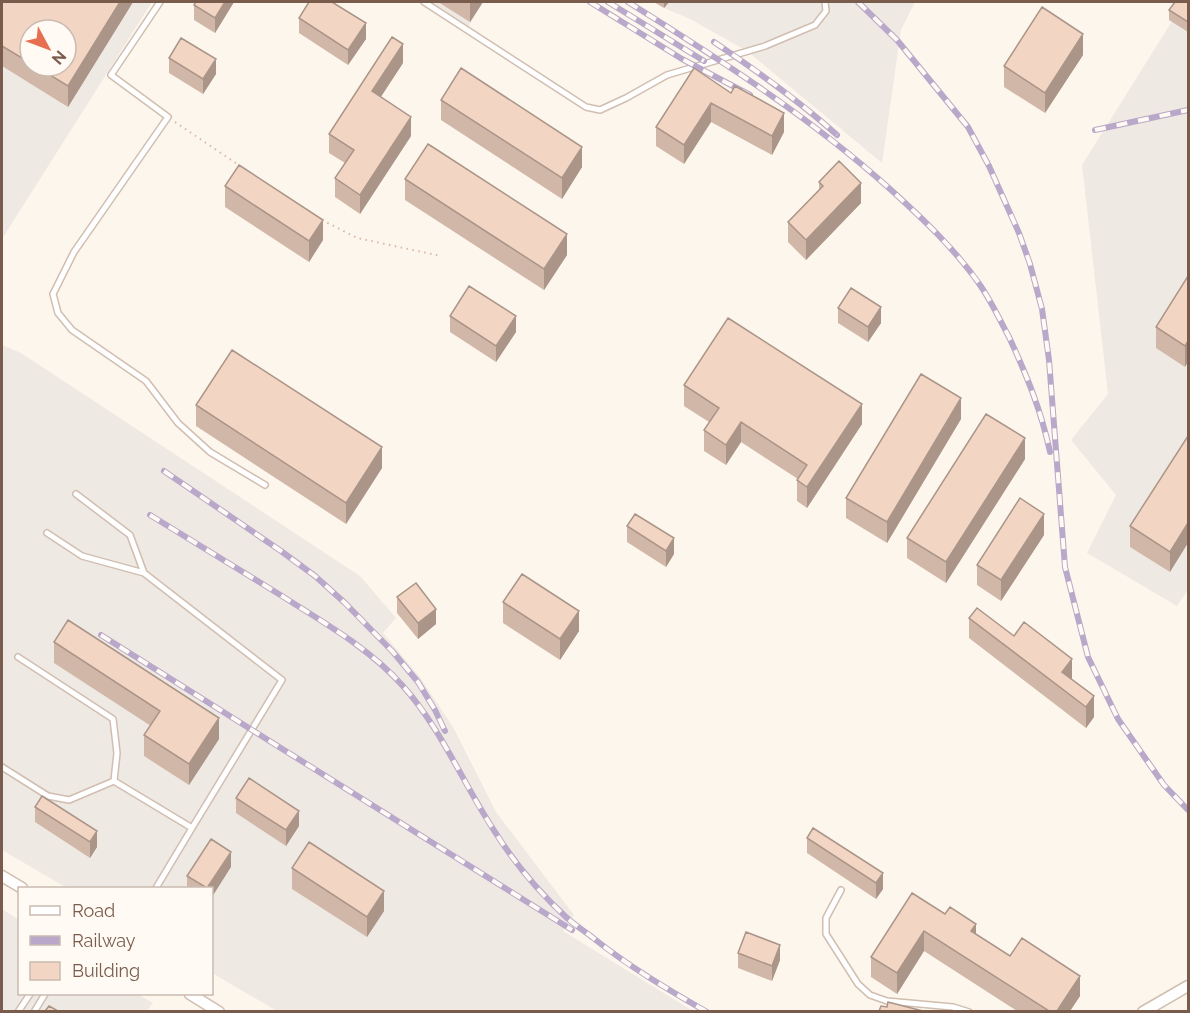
<svg xmlns="http://www.w3.org/2000/svg" width="1190" height="1013" font-family="Raleway,sans-serif">
<style>
.industrial{fill:#efe9e4;fill-rule:evenodd}
.lines{fill:none;stroke-linecap:round;stroke-linejoin:round}
.service-casing{stroke:#d1beb0;stroke-width:8}
.minor-casing{stroke:#d1beb0;stroke-width:13}
.path{stroke:#d9b8a5;stroke-width:2;stroke-dasharray:1.5 4.5;stroke-linecap:butt}
.service{stroke:#fff;stroke-width:5}
.minor{stroke:#fff;stroke-width:10}
.rail-casing{stroke:#b9a8c9;stroke-width:6}
.rail{stroke:#fffaf3;stroke-width:4;stroke-dasharray:11;stroke-linecap:butt}
.wall{fill:#d1b7a8;fill-rule:evenodd}
.shaded-wall{fill:#aa9588}
.building{fill:#f3d5c3;stroke:#aa9588;stroke-width:1.5}
</style>
<rect width="100%" height="100%" fill="#fdf6ec"/>
<path class="industrial" d="M 2,2 L 152,2 L 2,239 ZM 30,30 L 66,30 L 66,66 L 30,66 Z
M 424,2 L 483,2 L 467,29 Z
M 654,2 L 915,2 L 901,30 L 882,163 L 747,51 L 690,19 L 664,8 Z
M 1184,2 L 1188,2 L 1188,590 L 1177,606 L 1087,553 L 1116,495 L 1071,440 L 1108,394 L 1082,165 Z
M 2,345 L 21,353 L 360,576 L 396,618 L 383,633 L 419,676 L 453,727 L 496,812 L 574,915 L 563,931 L 693,1011 L 277,1011 L 212,973 L 212,888 L 67,888 L 2,850 Z
M 2,909 L 19,920 L 20,994 L 137,994 L 153,1003 L 147,1011 L 2,1011 Z"/>
<g class="lines">
<g class="service-casing">
<path id="service" d="M 160,2 L 111,75 L 168,117 L 74,252 L 53,294 L 58,313 L 72,330 L 146,381 L 178,423 L 210,452 L 265,485
M 424,2 L 586,107 L 600,110 L 626,98 L 667,75 L 765,46 L 815,25 L 826,11 L 825,2
M 76,494 L 130,535 L 144,573 L 282,680 L 192,828
M 47,533 L 82,556 L 144,573
M 18,657 L 113,719 L 117,753 L 114,781
M 2,767 L 48,796 L 69,800 L 114,781 L 192,828 L 156,888
M 841,890 L 826,918 L 826,934 L 858,984 L 870,995 L 887,1001 L 953,1007 L 969,1012
M 18,1012 L 30,994
M 34,1012 L 45,994"/>
</g>
<g class="minor-casing">
<path id="minor" d="M 2,876 L 22,888
M 190,994 L 219,1012
M 1143,1012 L 1188,986"/>
</g>
<path class="path" d="M 175,122 L 240,166
M 322,220 L 357,238 L 441,256"/>
<use href="#service" class="service"/>
<use href="#minor" class="minor"/>
<g class="rail-casing">
<path id="rail" d="M 590,2 L 682,59 L 750,95
M 608,2 L 704,61
M 628,2 C 719,59 810,117 890,189 C 923,219 955,249 980,285 C 991,301 1000,320 1009,337 C 1027,376 1041,410 1050,452
M 858,2 L 897,40 L 968,127 L 989,166 L 1019,233 L 1030,264 L 1042,309 L 1049,360 L 1065,567 L 1088,657 L 1118,719 L 1164,785 L 1188,810
M 714,42 C 757,71 798,100 837,135
M 1095,130 L 1188,110
M 164,471 L 281,551 L 315,576 L 345,603 L 393,652 L 418,682 L 435,710 L 445,731
M 150,515 C 194,542 238,569 282,596 C 324,623 369,648 402,685 C 442,729 464,786 497,835 C 516,865 540,893 567,918 C 575,925 584,931 592,937 C 628,966 667,989 707,1012
M 101,635 L 252,730 L 572,930"/>
</g>
<use href="#rail" class="rail"/>
</g>
<path class="wall" d="M 2,2 L 133,2 L 68,107 L 2,66 ZM 30,30 L 66,66 L 30,66 Z
M 196,2 L 234,2 L 215,33 L 194,20 L 194,5 Z
M 438,2 L 483,2 L 470,22 Z
M 654,2 L 669,2 L 664,8 Z
M 1188,2 L 1188,32 L 1169,20 L 1169,10 Z
M 299,18 L 366,39 L 348,65 L 299,33 Z
M 1083,55 L 1045,113 L 1004,87 L 1004,66 Z
M 169,58 L 216,74 L 203,94 L 169,73 Z
M 403,63 L 381,97 L 411,136 L 360,214 L 335,197 L 335,178 L 345,163 L 329,153 L 329,134 Z
M 694,68 L 784,132 L 772,155 L 711,122 L 684,164 L 656,146 L 656,127 Z
M 441,100 L 582,167 L 562,199 L 441,120 Z
M 405,179 L 567,255 L 544,290 L 405,200 Z
M 819,182 L 861,203 L 806,260 L 788,242 L 788,222 L 819,190 Z
M 225,186 L 323,240 L 309,262 L 225,207 Z
M 1188,276 L 1185,367 L 1156,348 L 1156,327 Z
M 838,308 L 881,323 L 868,342 L 838,323 Z
M 450,316 L 516,332 L 496,362 L 450,332 Z
M 684,385 L 862,424 L 807,508 L 797,501 L 797,480 L 798,479 L 741,442 L 726,465 L 704,451 L 704,430 L 709,422 L 684,406 Z
M 196,405 L 382,468 L 346,524 L 196,426 Z
M 961,419 L 887,543 L 846,518 L 846,498 Z
M 1188,436 L 1170,572 L 1130,547 L 1130,526 Z
M 1025,459 L 946,583 L 907,558 L 907,538 Z
M 627,526 L 674,554 L 666,567 L 627,542 Z
M 1044,535 L 1001,601 L 977,585 L 977,565 Z
M 397,597 L 436,624 L 418,639 L 397,613 Z
M 503,602 L 579,631 L 560,660 L 503,623 Z
M 969,618 L 1072,679 L 1094,717 L 1086,728 L 969,638 Z
M 54,642 L 219,739 L 189,785 L 144,756 L 144,735 L 151,726 L 54,663 Z
M 236,798 L 299,826 L 286,846 L 236,813 Z
M 35,807 L 97,847 L 90,858 L 35,822 Z
M 813,828 L 883,889 L 876,899 L 807,853 L 807,838 Z
M 231,867 L 212,888 L 187,888 L 187,876 Z
M 292,868 L 384,911 L 367,937 L 292,889 Z
M 912,893 L 1010,956 L 1080,996 L 1070,1011 L 1017,1011 L 924,951 L 897,994 L 871,977 L 871,957 Z
M 738,953 L 780,960 L 772,981 L 738,968 Z"/>
<path class="shaded-wall" d="M 120,2 L 133,2 L 68,107 L 68,86 Z
M 225,2 L 234,2 L 215,33 L 215,18 Z
M 470,2 L 483,2 L 470,22 Z
M 664,2 L 669,2 L 664,8 Z
M 366,23 L 366,39 L 348,65 L 348,50 Z
M 1083,34 L 1083,55 L 1045,113 L 1045,93 Z
M 403,44 L 403,63 L 372,110 L 372,91 Z
M 216,59 L 216,74 L 203,94 L 203,79 Z
M 711,103 L 711,122 L 684,164 L 684,145 Z
M 784,113 L 784,132 L 772,155 L 772,136 Z
M 411,117 L 411,136 L 360,214 L 360,195 Z
M 582,147 L 582,167 L 562,199 L 562,178 Z
M 861,183 L 861,203 L 806,260 L 806,240 Z
M 323,220 L 323,240 L 309,262 L 309,241 Z
M 567,234 L 567,255 L 544,290 L 544,269 Z
M 881,307 L 881,323 L 868,342 L 868,327 Z
M 516,316 L 516,332 L 496,362 L 496,346 Z
M 1188,341 L 1188,362 L 1185,367 L 1185,346 Z
M 961,398 L 961,419 L 887,543 L 887,522 Z
M 862,404 L 862,424 L 807,508 L 807,487 Z
M 741,422 L 741,442 L 726,465 L 726,445 Z
M 1025,438 L 1025,459 L 946,583 L 946,562 Z
M 382,447 L 382,468 L 346,524 L 346,503 Z
M 1044,514 L 1044,535 L 1001,601 L 1001,580 Z
M 1188,523 L 1188,543 L 1170,572 L 1170,552 Z
M 674,538 L 674,554 L 666,567 L 666,551 Z
M 436,609 L 436,624 L 418,639 L 418,623 Z
M 579,611 L 579,631 L 560,660 L 560,639 Z
M 1072,659 L 1072,679 L 1064,690 L 1062,672 Z
M 1094,696 L 1094,717 L 1086,728 L 1086,707 Z
M 219,718 L 219,739 L 189,785 L 189,764 Z
M 299,811 L 299,826 L 286,846 L 286,830 Z
M 97,831 L 97,847 L 90,858 L 90,842 Z
M 231,852 L 231,867 L 212,897 L 212,888 L 207,888 Z
M 883,873 L 883,889 L 876,899 L 876,883 Z
M 384,891 L 384,911 L 367,937 L 367,917 Z
M 976,924 L 976,944 L 971,931 Z
M 924,931 L 924,951 L 897,994 L 897,973 Z
M 780,945 L 780,960 L 772,981 L 772,966 Z
M 1080,976 L 1080,996 L 1070,1011 L 1057,1011 Z"/>
<path class="building" d="M 2,2 L 120,2 L 68,86 L 35,66 L 66,66 L 66,30 L 30,30 L 30,63 L 2,46 Z
M 196,2 L 225,2 L 215,18 L 194,5 Z
M 309,2 L 332,2 L 366,23 L 348,50 L 299,18 Z
M 1175,2 L 1188,2 L 1188,22 L 1169,10 Z
M 1042,7 L 1083,34 L 1045,93 L 1004,66 Z
M 392,37 L 403,44 L 372,91 L 411,117 L 360,195 L 335,178 L 354,150 L 329,134 Z
M 181,38 L 216,59 L 203,79 L 169,58 Z
M 461,68 L 582,147 L 562,178 L 441,100 Z
M 694,68 L 731,93 L 735,86 L 784,113 L 772,136 L 711,103 L 684,145 L 656,127 Z
M 428,144 L 567,234 L 544,269 L 405,179 Z
M 839,161 L 861,183 L 806,240 L 788,222 L 823,186 L 819,182 Z
M 239,165 L 323,220 L 309,241 L 225,186 Z
M 1188,276 L 1188,341 L 1185,346 L 1156,327 Z
M 469,286 L 516,316 L 496,346 L 450,316 Z
M 851,288 L 881,307 L 868,327 L 838,308 Z
M 728,318 L 862,404 L 807,487 L 797,480 L 807,465 L 741,422 L 726,445 L 704,430 L 719,408 L 684,385 Z
M 232,350 L 382,447 L 346,503 L 196,405 Z
M 921,374 L 961,398 L 887,522 L 846,498 Z
M 986,414 L 1025,438 L 946,562 L 907,538 Z
M 1188,436 L 1188,523 L 1170,552 L 1130,526 Z
M 1020,498 L 1044,514 L 1001,580 L 977,565 Z
M 635,514 L 674,538 L 666,551 L 627,526 Z
M 522,574 L 579,611 L 560,639 L 503,602 Z
M 416,583 L 436,609 L 418,623 L 397,597 Z
M 977,608 L 1014,636 L 1024,622 L 1072,659 L 1062,672 L 1094,696 L 1086,707 L 969,618 Z
M 68,620 L 219,718 L 189,764 L 144,735 L 160,711 L 54,642 Z
M 249,778 L 299,811 L 286,830 L 236,798 Z
M 42,796 L 97,831 L 90,842 L 35,807 Z
M 813,828 L 883,873 L 876,883 L 807,838 Z
M 211,839 L 231,852 L 207,888 L 187,876 Z
M 309,842 L 384,891 L 367,917 L 292,868 Z
M 912,893 L 945,914 L 950,907 L 976,924 L 971,931 L 1010,956 L 1022,938 L 1080,976 L 1057,1011 L 1049,1011 L 924,931 L 897,973 L 871,957 Z
M 746,932 L 780,945 L 772,966 L 738,953 Z
M 888,1002 L 923,1011 L 879,1011 L 881,1006 L 887,1007 Z
M 49,1006 L 58,1011 L 45,1011 Z"/>
<rect width="1190" height="1013" fill="none" stroke="#7a5c4d" stroke-width="6"/>
<rect x="18" y="887" width="195" height="108" fill="#fffaf3" stroke="#cabbb1" stroke-width="1.5"/>
<rect x="30" y="906" width="30" height="9" fill="#ffffff" stroke="#cabbb1" stroke-width="1.5"/>
<text x="72" y="917" font-size="18" fill="#7a5c4d">Road</text>
<rect x="30" y="936" width="30" height="9" fill="#b9a8c9" stroke="#cabbb1" stroke-width="1.5"/>
<text x="72" y="947" font-size="18" fill="#7a5c4d">Railway</text>
<rect x="30" y="962" width="30" height="18" fill="#f3d5c3" stroke="#cabbb1" stroke-width="1.5"/>
<text x="72" y="977" font-size="18" fill="#7a5c4d">Building</text>
<g transform="translate(48 48) rotate(131)"><circle r="28" fill="#fffaf3" stroke="#cabbb1" stroke-width="1.5"/>
<path d="M0-4.5L10 22L0 15L-10 22Z" fill="#e76f51"/>
<text y="-9" font-size="16" font-weight="bold" text-anchor="middle" fill="#7a5c4d">N</text>
</g>
</svg>
